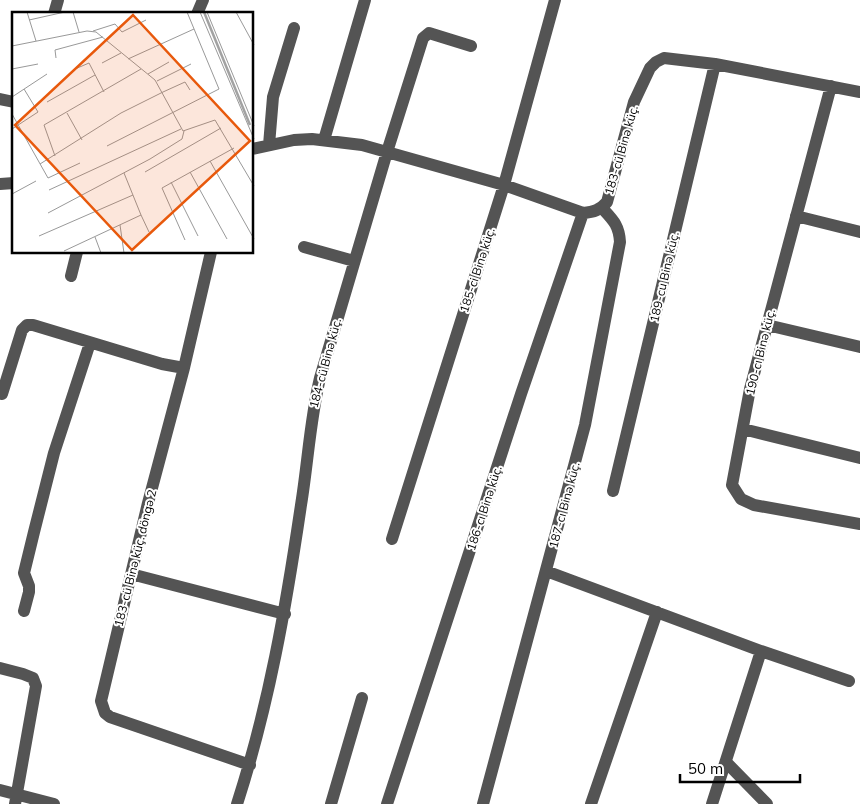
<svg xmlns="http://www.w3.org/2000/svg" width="860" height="804" font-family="Mulish,sans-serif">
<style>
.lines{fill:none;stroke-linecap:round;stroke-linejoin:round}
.minor{stroke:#545454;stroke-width:12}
.labels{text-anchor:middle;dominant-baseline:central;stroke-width:4;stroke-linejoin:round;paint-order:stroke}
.street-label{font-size:12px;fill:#000;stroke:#fff}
.inset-river{fill:none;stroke:#a2a2a2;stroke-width:2.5}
.inset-road{fill:none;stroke:#999;stroke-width:1}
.view{fill:#e8590c;fill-opacity:0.15;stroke:#e8590c;stroke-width:2.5}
.inset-edge{fill:none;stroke:#000;stroke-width:2.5}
</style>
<rect width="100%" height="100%" fill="#fff"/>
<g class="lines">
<path class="minor" d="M 54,14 L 58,0
M 197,14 L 203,0
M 831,86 L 750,389 L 732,485 L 741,499 L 754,505 L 860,524
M 0,99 L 14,102
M 324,140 L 365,0
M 269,145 L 273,97 L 294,28
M 252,149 L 294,140 L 312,139 L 362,145 L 504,185 L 583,213 C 594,212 600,210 607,202 L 634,102 L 650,68 L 656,62 L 664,58 L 715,64 L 860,92
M 0,184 L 14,183
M 796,216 L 860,232
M 304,247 L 354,261
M 211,252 L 184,368 L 148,503 L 101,701 L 105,713 L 110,717 L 250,765
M 71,276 L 77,252
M 767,325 L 860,347
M 2,394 L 22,330 L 27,325 L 33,325 L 162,364 L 184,368
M 743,429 L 860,458
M 613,491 L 715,64
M 392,539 L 504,185 L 555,0
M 546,571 L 761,651 L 712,804
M 131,574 L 285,614
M 24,611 L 29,592 L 29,586 L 24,573 L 34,532 L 54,453 L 90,343
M 761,651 L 849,681
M 0,668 L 23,674 L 33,678 L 36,686 L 15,804
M 726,762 L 767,804
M 0,790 L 54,804
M 237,804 C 269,705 286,607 301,505 C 308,462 310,420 320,378 L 387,152 L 423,38 L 429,33 L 471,46
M 331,804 L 362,698
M 387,804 L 521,394 L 583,213
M 483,804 L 585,425 L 620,242 C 619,225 613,220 602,208
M 591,804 L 657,612"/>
</g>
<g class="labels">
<g class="street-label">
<text transform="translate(621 150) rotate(-74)">183-cü Binə küç.</text>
<text transform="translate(477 270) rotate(-72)">185-ci Binə küç.</text>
<text transform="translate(664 277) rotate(-77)">189-cu Binə küç.</text>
<text transform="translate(760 352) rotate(-76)">190-cı Binə küç.</text>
<text transform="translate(325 363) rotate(-75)">184-cü Binə küç.</text>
<text transform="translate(564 505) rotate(-75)">187-cı Binə küç.</text>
<text transform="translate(484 508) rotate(-72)">186-cı Binə küç.</text>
<text transform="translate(135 558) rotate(-76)">183-cü Binə küç. döngə 2</text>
</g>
</g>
<g transform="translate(12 12)">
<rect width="241" height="241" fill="#fff"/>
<path class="inset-river" d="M 192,0 L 238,113"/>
<path class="inset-road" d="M 15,0 L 24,29M 61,0 L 67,20M 188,0 L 242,127M 195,0 L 242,114M 224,0 L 242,33M 17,8 L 53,0M 81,19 L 103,12 L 110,20 L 134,8M 0,34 L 75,19 L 84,20 L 143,68 L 171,119 L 203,108 L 242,174M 44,46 L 43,38 L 91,25M 116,47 L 182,17M 90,51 L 109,41M 0,57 L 26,52M 63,57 L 77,51 L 92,80M 136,62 L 157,50M 145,69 L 179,52M 0,85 L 35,62M 35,90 L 83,63M 55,101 L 70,128M 0,102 L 36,166 L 68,151M 0,117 L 26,100 L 12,77M 95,134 L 207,77 L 175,0M 43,144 L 32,113 L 129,57M 198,149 L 242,227M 28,152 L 109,101 L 151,80 L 173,70 L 178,78M 133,160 L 209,116M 178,160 L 215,227M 159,170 L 186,224M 37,178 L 169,117M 0,182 L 24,169M 36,201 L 138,147 L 170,127 L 172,119M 129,203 L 137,220M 108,213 L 112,241M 27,224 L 121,183M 83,225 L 89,241M 173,228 L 150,176 L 222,136M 52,239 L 129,203 L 112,161"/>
<path class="view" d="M 121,3 L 238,129 L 120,238 L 3,113 Z"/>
<rect width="241" height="241" class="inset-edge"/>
</g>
<path d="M680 774v8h120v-8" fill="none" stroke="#000000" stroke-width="2.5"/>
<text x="688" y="774" font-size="15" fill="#000000" stroke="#ffffff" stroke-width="4" paint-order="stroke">50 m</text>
</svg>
